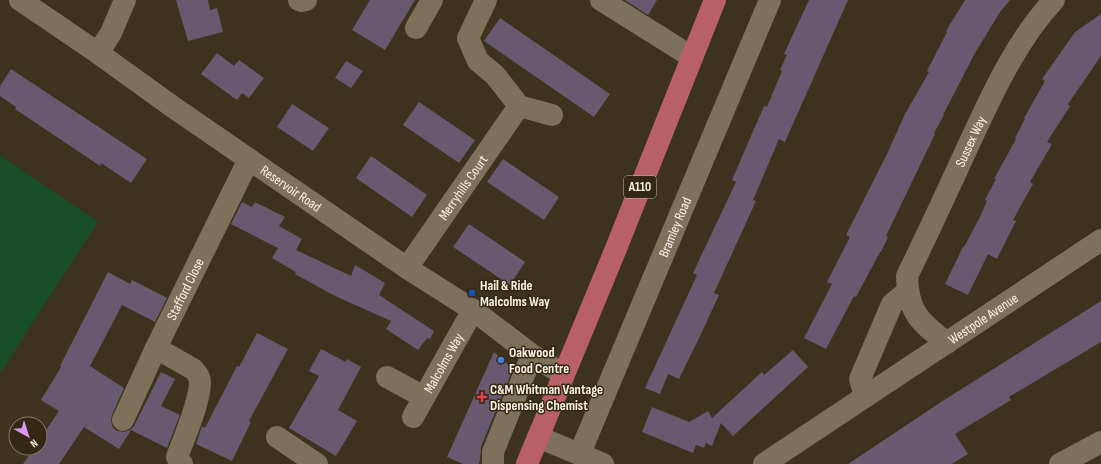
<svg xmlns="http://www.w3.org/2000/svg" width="1101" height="464" font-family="'Sofia Sans Condensed',sans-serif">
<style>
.green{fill:#174d27}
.building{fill:#675a70}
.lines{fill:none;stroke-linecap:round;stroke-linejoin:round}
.minor{stroke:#7e715b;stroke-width:22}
.major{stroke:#b86065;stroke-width:22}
.transit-dot{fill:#1a4fb4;stroke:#332813;stroke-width:1.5}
.shop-dot{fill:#3f7fe0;stroke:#332813;stroke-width:1.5}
.health-dot{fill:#e0444e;stroke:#332813;stroke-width:1.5}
.labels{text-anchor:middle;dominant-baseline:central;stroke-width:3;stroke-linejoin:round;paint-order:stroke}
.shield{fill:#332813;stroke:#bfb7a7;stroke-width:1}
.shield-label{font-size:13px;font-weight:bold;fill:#fbf4e7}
.street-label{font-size:14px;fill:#fbf4e7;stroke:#332813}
.poi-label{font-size:14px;font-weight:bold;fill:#fbf4e7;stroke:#332813;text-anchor:start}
</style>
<rect width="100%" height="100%" fill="#3d321d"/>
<path class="green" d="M 0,155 L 98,222 L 1,372 L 0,371 Z"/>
<path class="building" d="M 176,0 L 208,0 L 210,10 L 217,8 L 223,32 L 188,41 Z
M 370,0 L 415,0 L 385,50 L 352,30 Z
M 625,0 L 657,0 L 648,15 Z
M 809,0 L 848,0 L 785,142 L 779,139 L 753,200 L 756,201 L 714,293 L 719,295 L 701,334 L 679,379 L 668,374 L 660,394 L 645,388 L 697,275 L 693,273 L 736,182 L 732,180 L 764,106 L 767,107 L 782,71 L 780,70 L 787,55 L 784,54 Z
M 965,0 L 1010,0 L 1000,12 L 975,53 L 943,115 L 944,115 L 934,133 L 935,134 L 886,236 L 888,237 L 881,252 L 880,252 L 856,297 L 854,296 L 826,349 L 804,338 L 832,284 L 827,282 L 850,237 L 846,235 L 887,154 L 905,114 L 929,72 L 927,71 L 947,32 L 946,31 Z
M 1101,14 L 1101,56 L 1068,104 L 1070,106 L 1047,142 L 1052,144 L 1030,182 L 1033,184 L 1013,220 L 1016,221 L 997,259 L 988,254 L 968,295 L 945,284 L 963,247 L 964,247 L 980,217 L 987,201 L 985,200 L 996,179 L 994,179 L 1016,139 L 1015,138 L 1025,119 L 1024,118 L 1045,81 L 1042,79 L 1075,32 Z
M 500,18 L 610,94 L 594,117 L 484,41 Z
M 217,53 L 234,66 L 239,60 L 264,78 L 249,98 L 242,93 L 237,100 L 201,74 Z
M 346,61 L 363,71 L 351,88 L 335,78 Z
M 11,69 L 147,159 L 131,183 L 101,163 L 100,166 L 15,109 L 16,107 L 0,96 L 0,86 Z
M 419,102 L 475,140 L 459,163 L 403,125 Z
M 292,104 L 329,128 L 313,151 L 277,127 Z
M 371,156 L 427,195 L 412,217 L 356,178 Z
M 503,159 L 559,197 L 544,220 L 487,182 Z
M 242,202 L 252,207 L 255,202 L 285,217 L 279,226 L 302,239 L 296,250 L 351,276 L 355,265 L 385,283 L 379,295 L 434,331 L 430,339 L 427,338 L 418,350 L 386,329 L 391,321 L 333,295 L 295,274 L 296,272 L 272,258 L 278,248 L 231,224 Z
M 469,224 L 525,262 L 510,285 L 453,247 Z
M 108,272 L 130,284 L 132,280 L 167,298 L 155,322 L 122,305 L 90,366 L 124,388 L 112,415 L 111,421 L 113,428 L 117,431 L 124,432 L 130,430 L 134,426 L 161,372 L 175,379 L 161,406 L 180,415 L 167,448 L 131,430 L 119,449 L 84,427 L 59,464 L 23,464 L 34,448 L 40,448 L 40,439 L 59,411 L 41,400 L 61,367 L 60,366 Z
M 1101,301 L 1101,342 L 1009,397 L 1011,400 L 955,434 L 968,454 L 952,464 L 848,464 L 941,402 Z
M 257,333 L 288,349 L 249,421 L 251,422 L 232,461 L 196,444 L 202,426 L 205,428 L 237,366 L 239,367 Z
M 321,349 L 346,362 L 347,359 L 361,367 L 338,410 L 357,421 L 336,456 L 289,428 L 319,376 L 309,371 Z
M 793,350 L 808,367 L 733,436 L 721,423 L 712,446 L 706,443 L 704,448 L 696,445 L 693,453 L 642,432 L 652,407 L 689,422 L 708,411 L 712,418 L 762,372 L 764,375 Z
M 494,352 L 513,369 L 481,447 L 480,460 L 479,464 L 463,464 L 447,457 Z"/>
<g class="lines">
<g class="minor">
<path id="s1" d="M 20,0 L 98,53 L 173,107 L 407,268 L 473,310 L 532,355 L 563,374"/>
<path d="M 299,0 L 301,1 L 306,0"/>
<path d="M 601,0 L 692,57"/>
<path d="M 416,28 L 432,0"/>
<path d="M 98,53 L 111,33 L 125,0"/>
<path d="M 519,106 L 552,115"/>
<path id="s2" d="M 407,268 L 519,106 L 495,75 L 478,61 L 468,38 L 486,0"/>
<path id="s3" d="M 947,343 C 920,322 908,313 907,276 C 928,233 948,190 968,146 C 992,95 1015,42 1054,0"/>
<path d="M 156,348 L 193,369 C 197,373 200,377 200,382 C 200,402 184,438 177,457 L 180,463 L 182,464"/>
<path d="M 387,377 L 424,397"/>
<path d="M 865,396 L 860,379 L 892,304 L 908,291"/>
<path id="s4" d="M 413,417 L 473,310"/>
<path id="s5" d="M 123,420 L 156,348 L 249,159"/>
<path d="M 277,437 L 317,464"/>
<path d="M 538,437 L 603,464"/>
<path id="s6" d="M 580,453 L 770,0"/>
<path d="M 493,464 L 493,452 L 532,355"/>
<path id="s7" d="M 764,464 L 1101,240"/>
<path d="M 1060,464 L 1101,442"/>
</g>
<path class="major" d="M 527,464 L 615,251 L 715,0"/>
</g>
<rect class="transit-dot" x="468" y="289" width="8" height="8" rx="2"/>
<circle class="shop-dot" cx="501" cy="360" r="4"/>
<path class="health-dot" d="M480 391h4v4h4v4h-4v4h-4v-4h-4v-4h4z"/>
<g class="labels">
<rect class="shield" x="624" y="176" width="32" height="22" rx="3"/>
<g class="shield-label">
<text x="640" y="187">A110</text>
</g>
<g class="street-label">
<text stroke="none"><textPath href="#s3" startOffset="231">Sussex Way</textPath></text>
<text stroke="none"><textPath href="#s2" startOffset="98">Merryhills Court</textPath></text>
<text stroke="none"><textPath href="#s1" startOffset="330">Reservoir Road</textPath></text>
<text stroke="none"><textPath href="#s6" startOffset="245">Bramley Road</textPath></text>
<text stroke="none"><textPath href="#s5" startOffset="145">Stafford Close</textPath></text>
<text stroke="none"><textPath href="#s7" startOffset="263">Westpole Avenue</textPath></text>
<text stroke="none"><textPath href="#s4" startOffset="62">Malcolms Way</textPath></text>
</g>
<g class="poi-label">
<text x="480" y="285">Hail &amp; Ride<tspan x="480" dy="16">Malcolms Way</tspan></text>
<text x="509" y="352">Oakwood<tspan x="509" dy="16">Food Centre</tspan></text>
<text x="490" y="389">C&amp;M Whitman Vantage<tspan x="490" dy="16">Dispensing Chemist</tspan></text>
</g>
</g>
<g transform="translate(28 436) rotate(141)"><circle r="19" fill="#332813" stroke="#837a68"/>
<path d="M0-3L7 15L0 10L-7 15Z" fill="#d99af7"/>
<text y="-6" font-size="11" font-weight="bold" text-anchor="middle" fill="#fbf4e7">N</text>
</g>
</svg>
